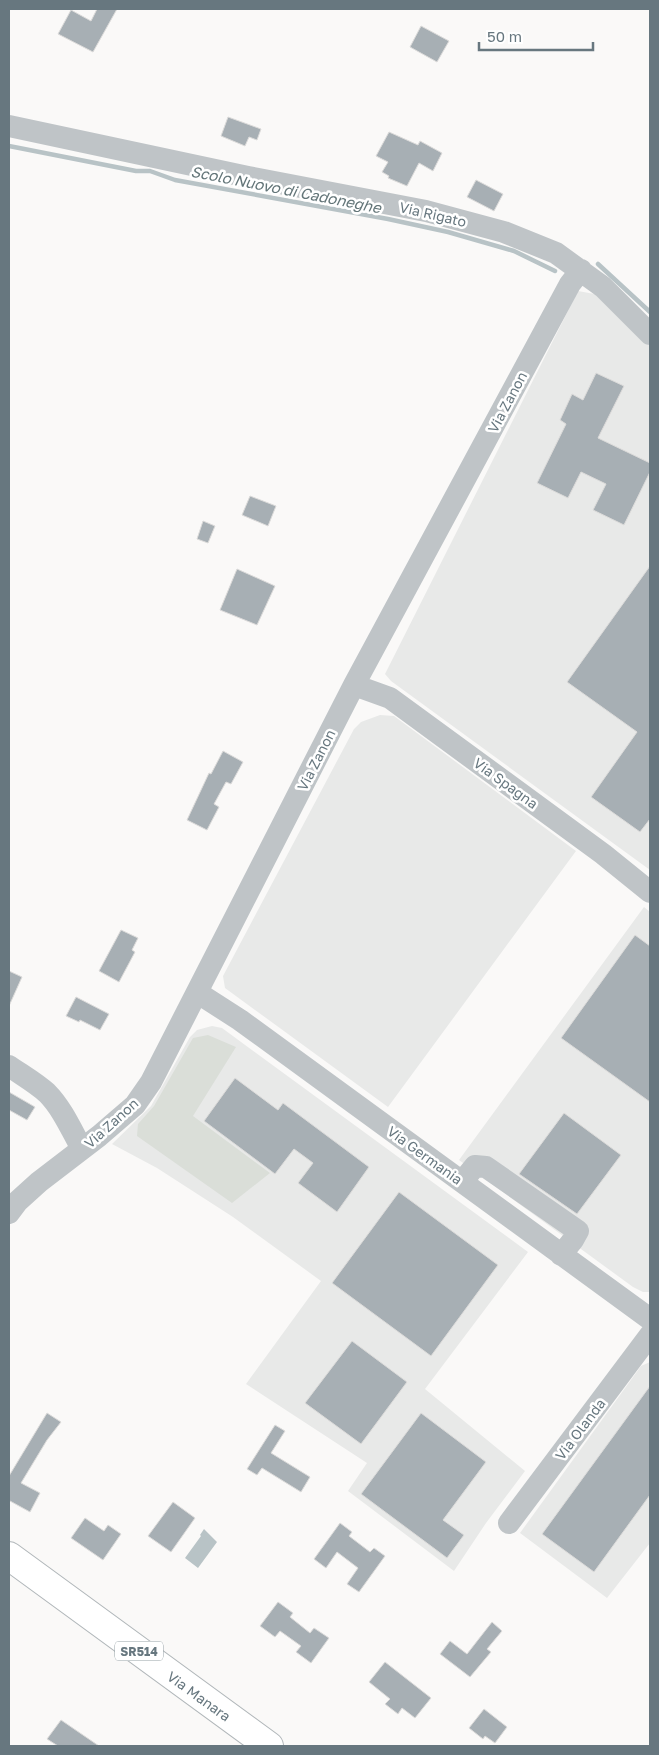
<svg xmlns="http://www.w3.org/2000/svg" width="659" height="1755" font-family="'Golos Text',sans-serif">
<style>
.built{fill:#e8e9e8}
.green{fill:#daded8}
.water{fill:#b8c3c6}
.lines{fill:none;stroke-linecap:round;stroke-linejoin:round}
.stream{stroke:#b8c3c6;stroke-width:4.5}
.building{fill:#a7afb4;stroke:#dcdbda}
.major-casing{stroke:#b1b7ba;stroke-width:30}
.minor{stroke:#bfc4c7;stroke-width:22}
.major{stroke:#fff;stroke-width:28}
.labels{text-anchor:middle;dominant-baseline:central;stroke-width:5;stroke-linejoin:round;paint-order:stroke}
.shield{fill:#fff;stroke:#95a0a5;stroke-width:1}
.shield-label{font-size:12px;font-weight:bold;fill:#67777f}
.street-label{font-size:14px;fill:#67777f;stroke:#fff}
.water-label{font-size:15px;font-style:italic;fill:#637578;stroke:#fff}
</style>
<rect width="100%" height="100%" fill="#faf9f8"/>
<path class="built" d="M 578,291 L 600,295 L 650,346 L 650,870 L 391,681 L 385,674 Z
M 380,715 L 394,716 L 576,851 L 388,1107 L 225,988 L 223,976 L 354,729 L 361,722 Z
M 644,907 L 650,912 L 650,1292 L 643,1292 L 633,1287 L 459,1160 Z
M 212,1026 L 222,1028 L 528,1252 L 425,1389 L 525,1471 L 486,1523 L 454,1571 L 348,1491 L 367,1463 L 246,1384 L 321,1281 L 233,1217 L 157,1168 L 112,1144 L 151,1106 L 190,1037 L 197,1030 Z
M 650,1362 L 650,1543 L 607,1598 L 520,1533 L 641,1366 Z"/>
<path class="green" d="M 208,1035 L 236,1047 L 193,1116 L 270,1173 L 232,1203 L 137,1136 L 138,1124 L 154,1106 L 193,1038 Z"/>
<path class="water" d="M 204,1529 L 217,1542 L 198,1568 L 185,1558 L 201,1536 L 200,1535 Z"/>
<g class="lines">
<path class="stream" d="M 9,146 L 136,171 L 150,171 L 175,180 L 388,219 L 448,232 L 514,251 L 555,271
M 598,264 L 650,312"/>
</g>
<path class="building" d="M 97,9 L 117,9 L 93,52 L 58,34 L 71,10 L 91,21 Z
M 421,26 L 449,41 L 437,62 L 410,47 Z
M 228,117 L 261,129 L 257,140 L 249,137 L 245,146 L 221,136 Z
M 389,132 L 418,145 L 420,141 L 442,153 L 433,171 L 419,163 L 407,186 L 388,178 L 389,176 L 382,172 L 388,162 L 376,156 Z
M 476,180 L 503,194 L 494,211 L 467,197 Z
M 596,373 L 624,386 L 598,438 L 650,463 L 650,472 L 624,525 L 593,510 L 606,484 L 581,472 L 568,498 L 537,483 L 566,424 L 560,420 L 572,394 L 583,400 Z
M 250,496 L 276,506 L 268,526 L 242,515 Z
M 203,521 L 215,526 L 208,543 L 197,539 Z
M 650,566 L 650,819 L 640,832 L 591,797 L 637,732 L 567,682 Z
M 237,569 L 275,586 L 257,625 L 220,610 Z
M 223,751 L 243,762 L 231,784 L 226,782 L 214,804 L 219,807 L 207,830 L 187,820 L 209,773 L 211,774 Z
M 121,930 L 138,938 L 132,950 L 135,952 L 119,982 L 99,971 Z
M 635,935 L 650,946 L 650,1102 L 561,1038 Z
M 9,971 L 22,977 L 9,1006 Z
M 76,997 L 109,1014 L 100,1030 L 80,1020 L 79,1022 L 66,1016 Z
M 235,1078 L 278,1110 L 283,1103 L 369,1167 L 337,1212 L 298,1183 L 313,1163 L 294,1149 L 275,1174 L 204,1121 Z
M 9,1092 L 35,1107 L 27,1120 L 9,1110 Z
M 564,1113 L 621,1155 L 577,1214 L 519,1174 Z
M 399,1192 L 498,1265 L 431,1356 L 332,1283 Z
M 352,1341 L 407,1382 L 361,1444 L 305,1403 Z
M 650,1386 L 650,1495 L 594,1572 L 542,1534 Z
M 47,1413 L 61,1422 L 47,1440 L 21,1483 L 40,1493 L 30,1512 L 10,1501 L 9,1503 L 9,1476 Z
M 421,1413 L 486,1462 L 443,1520 L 464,1535 L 447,1558 L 361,1494 Z
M 275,1425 L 285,1431 L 271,1453 L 310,1477 L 301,1492 L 262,1468 L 257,1475 L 247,1469 Z
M 173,1502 L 195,1518 L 171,1552 L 148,1536 Z
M 85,1518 L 104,1531 L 108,1525 L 121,1534 L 103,1560 L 71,1538 Z
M 340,1523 L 352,1532 L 349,1536 L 370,1552 L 374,1548 L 385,1556 L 359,1592 L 347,1584 L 358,1568 L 337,1552 L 326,1568 L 314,1559 Z
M 278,1602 L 293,1613 L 290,1617 L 310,1633 L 314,1628 L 329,1638 L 311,1663 L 296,1652 L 301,1646 L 280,1631 L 275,1637 L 260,1626 Z
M 492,1622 L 502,1631 L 487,1649 L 491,1652 L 470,1677 L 440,1654 L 450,1641 L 467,1654 Z
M 385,1662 L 431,1698 L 415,1718 L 402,1708 L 398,1714 L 385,1704 L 390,1699 L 369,1682 Z
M 484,1709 L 507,1727 L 495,1743 L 485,1736 L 483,1739 L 469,1728 Z
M 61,1720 L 99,1746 L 58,1746 L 47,1739 Z"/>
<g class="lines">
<g class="major-casing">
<path id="major" d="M 9,1556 L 269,1746"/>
</g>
<path class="minor" d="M 9,126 L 248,177 L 426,211 L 504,232 L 556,253 L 603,287 L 650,334
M 354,685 L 390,698 L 603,854 L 650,892
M 198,993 L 240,1020 L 650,1319
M 9,1066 C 22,1075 36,1083 47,1093 C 62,1108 72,1131 82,1149
M 462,1182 L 475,1166 L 486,1167 L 578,1231 L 573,1240 L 561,1255
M 9,1213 L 18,1201 L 39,1182 L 99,1136 L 135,1105 L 151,1082 L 354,685 L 570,284 L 581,270
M 509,1523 L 650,1335"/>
<use href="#major" class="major"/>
</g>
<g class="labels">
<rect class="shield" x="115" y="1641.5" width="48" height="19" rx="4"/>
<g class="shield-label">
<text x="139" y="1651">SR514</text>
</g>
<g class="street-label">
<text transform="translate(433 214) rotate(13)">Via Rigato</text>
<text transform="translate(507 402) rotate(-62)">Via Zanon</text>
<text transform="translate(316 760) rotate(-63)">Via Zanon</text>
<text transform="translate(506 783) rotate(36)">Via Spagna</text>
<text transform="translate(111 1123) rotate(-42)">Via Zanon</text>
<text transform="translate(425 1155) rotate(36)">Via Germania</text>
<text transform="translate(580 1429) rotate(-53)">Via Olanda</text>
<text transform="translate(199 1696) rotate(36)">Via Manara</text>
</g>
<g class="water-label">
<text transform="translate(286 189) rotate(11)">Scolo Nuovo di Cadoneghe</text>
</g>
</g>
<rect width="659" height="1755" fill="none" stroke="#67777f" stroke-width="20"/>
<path d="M479 42v8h114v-8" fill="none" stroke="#67777f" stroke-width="2.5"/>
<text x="487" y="42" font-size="15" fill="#67777f" stroke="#ffffff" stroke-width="4" paint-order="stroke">50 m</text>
</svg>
